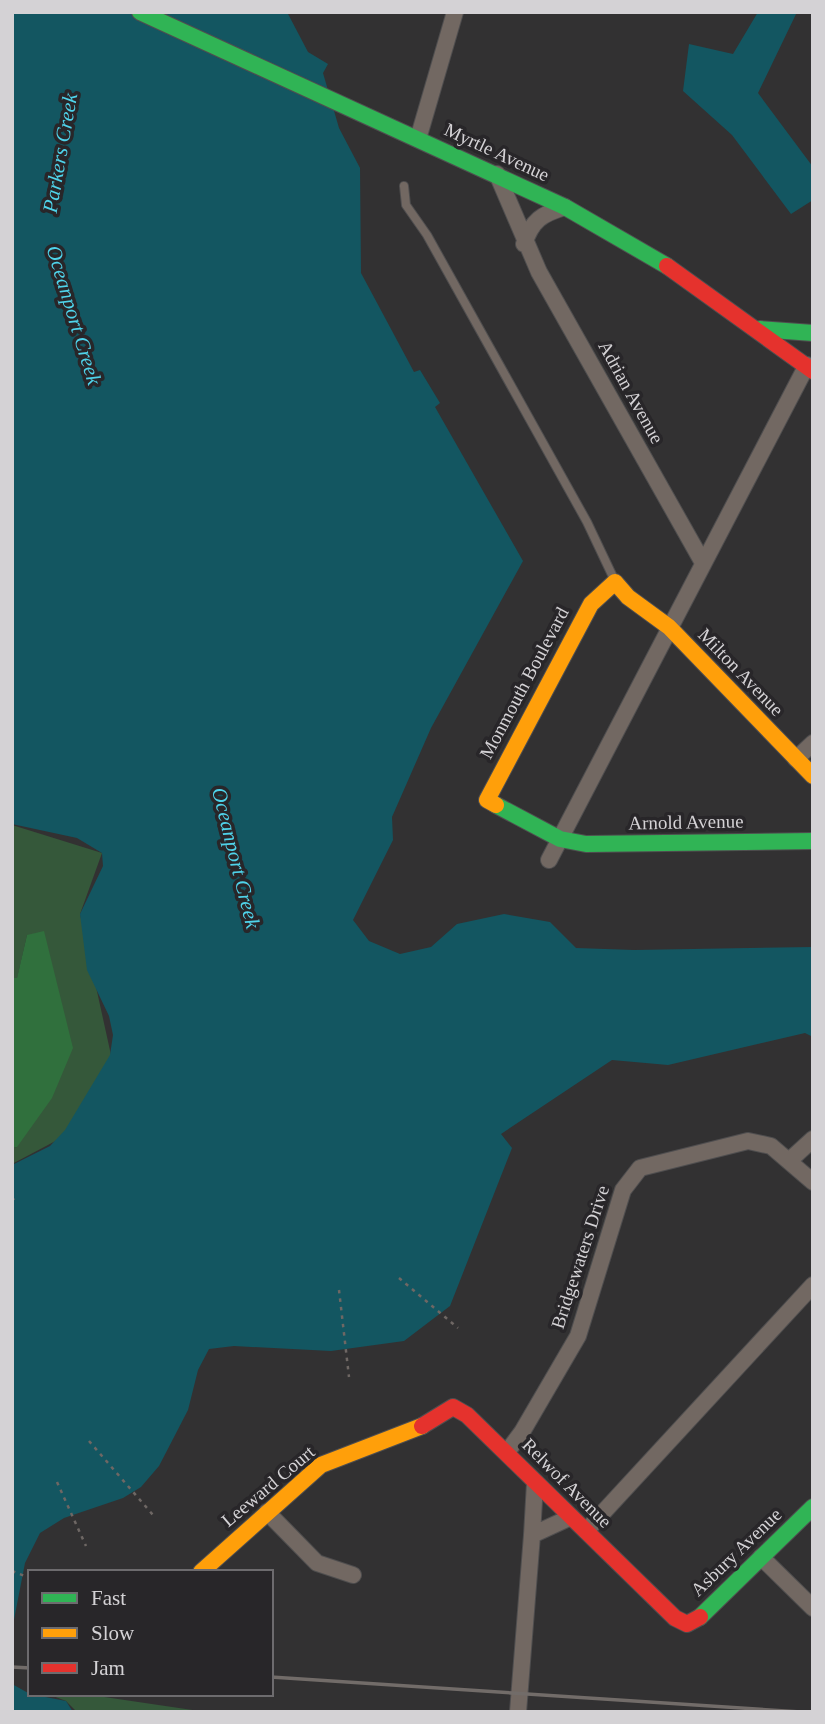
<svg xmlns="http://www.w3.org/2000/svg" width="825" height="1724" font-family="'Times New Roman',serif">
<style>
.green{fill:#35583a}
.forest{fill:#30703d}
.water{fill:#135661}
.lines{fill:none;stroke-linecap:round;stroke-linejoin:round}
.lane-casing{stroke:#4f4e4f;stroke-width:10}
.street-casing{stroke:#4f4e4f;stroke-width:18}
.fast-casing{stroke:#4f4e4f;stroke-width:18}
.slow-casing{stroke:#4f4e4f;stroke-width:18}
.jam-casing{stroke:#4f4e4f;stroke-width:18}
.path{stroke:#6e6764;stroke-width:2.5;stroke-dasharray:3.5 5;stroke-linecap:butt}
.lane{stroke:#726862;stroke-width:8}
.street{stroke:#726862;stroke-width:16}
.fast{stroke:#30b455;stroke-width:16}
.slow{stroke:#ff9f0a;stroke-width:16}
.jam{stroke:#e5322d;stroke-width:16}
.rail{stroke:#726c69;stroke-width:3.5}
.labels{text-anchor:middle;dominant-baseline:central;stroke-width:7;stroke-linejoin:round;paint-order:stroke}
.street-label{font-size:19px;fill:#d4d2d5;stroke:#282629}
.water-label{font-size:21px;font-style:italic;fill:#4fd3ea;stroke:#282629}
</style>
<rect width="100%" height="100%" fill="#323132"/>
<path class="green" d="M 12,825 L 102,853 L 80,914 L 111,1055 L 63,1137 L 12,1164 L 12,1148 L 17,1147 L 27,935 L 17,979 L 12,978 Z
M 48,1694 L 84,1694 L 206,1712 L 77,1712 L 66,1701 Z"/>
<path class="forest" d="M 44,931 L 73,1048 L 52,1098 L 17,1147 L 12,1148 L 12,978 L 17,978 L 27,935 Z"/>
<path class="water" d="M 12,12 L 287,12 L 308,52 L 328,64 L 323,73 L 339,128 L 360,168 L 361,273 L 414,372 L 420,370 L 440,403 L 435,407 L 523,561 L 431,728 L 392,817 L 393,840 L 353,920 L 369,941 L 400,954 L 431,947 L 457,924 L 504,914 L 550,922 L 576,948 L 634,950 L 813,947 L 813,1037 L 805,1033 L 668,1065 L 612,1060 L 501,1134 L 512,1148 L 450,1306 L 404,1341 L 331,1351 L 234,1346 L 209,1349 L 198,1370 L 188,1410 L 159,1466 L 141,1487 L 123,1498 L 64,1518 L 40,1533 L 25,1563 L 12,1630 L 12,1165 L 50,1146 L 65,1130 L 110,1055 L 113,1035 L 109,1016 L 87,970 L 80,914 L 103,866 L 102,853 L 77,838 L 12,824 Z
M 758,12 L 797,12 L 758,93 L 813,167 L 813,200 L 791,214 L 732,135 L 683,91 L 689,44 L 733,54 Z
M 12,1684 L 30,1694 L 66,1701 L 73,1712 L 12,1712 Z"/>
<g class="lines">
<g class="lane-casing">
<path id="lane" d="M 404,186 L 406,205 L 427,235 L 587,522 L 614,579"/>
</g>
<g class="street-casing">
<path id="street" d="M 418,139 L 455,12
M 497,174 L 539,272 L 702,561
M 524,244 C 532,220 542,214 565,207
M 796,759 L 813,743
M 549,860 L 807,365
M 790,1160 L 813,1139
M 507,1452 L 522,1432 L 578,1336 L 623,1190 L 640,1168 L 748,1141 L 771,1146 L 813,1182
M 267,1512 L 317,1563 L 353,1575
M 586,1531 L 813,1285
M 532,1535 L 535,1483
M 761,1557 L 813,1608
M 518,1712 L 532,1535 L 571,1517"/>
</g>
<g class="fast-casing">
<path id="fast" d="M 140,12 L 565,207 L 667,266
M 760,329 L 813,333
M 496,805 L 560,839 L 586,844 L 813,841
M 700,1617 L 813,1507"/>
</g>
<g class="slow-casing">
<path id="slow" d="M 496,805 L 487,800 L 591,604 L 615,582 L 628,597 L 669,627 L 813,776
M 201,1572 L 321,1465 L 422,1426"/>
</g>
<g class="jam-casing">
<path id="jam" d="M 667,266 L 813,371
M 422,1426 L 453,1407 L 467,1415 L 675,1618 L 687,1624 L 700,1617"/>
</g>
<path class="path" d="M 12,1201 L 17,1194
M 399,1278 L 458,1328
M 339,1290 L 349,1377
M 89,1441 L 153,1515
M 57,1482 L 86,1546
M 12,1571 L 30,1578"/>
<use href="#lane" class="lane"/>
<use href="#street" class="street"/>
<use href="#fast" class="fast"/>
<use href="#slow" class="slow"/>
<use href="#jam" class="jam"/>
<path class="rail" d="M 12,1667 L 30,1668
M 271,1677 L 801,1712"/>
</g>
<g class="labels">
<g class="street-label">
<text transform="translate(497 152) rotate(25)">Myrtle Avenue</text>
<text transform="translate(631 392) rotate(61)">Adrian Avenue</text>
<text transform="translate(741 672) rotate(46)">Milton Avenue</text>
<text transform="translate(524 683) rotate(-62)">Monmouth Boulevard</text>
<text transform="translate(686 822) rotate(-1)">Arnold Avenue</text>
<text transform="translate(580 1257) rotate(-72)">Bridgewaters Drive</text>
<text transform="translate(567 1483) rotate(45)">Relwof Avenue</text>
<text transform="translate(268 1486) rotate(-40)">Leeward Court</text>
<text transform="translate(736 1552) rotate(-44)">Asbury Avenue</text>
</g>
<g class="water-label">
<text transform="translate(60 153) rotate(-80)">Parkers Creek</text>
<text transform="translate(74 315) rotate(73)">Oceanport Creek</text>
<text transform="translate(236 858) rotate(76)">Oceanport Creek</text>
</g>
</g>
<rect width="825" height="1724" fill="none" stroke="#d4d2d5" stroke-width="28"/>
<rect x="28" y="1570" width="245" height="126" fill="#282629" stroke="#6d6b6e" stroke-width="2"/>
<rect x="42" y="1593" width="35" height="10" fill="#30b455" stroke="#6d6b6e" stroke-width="2"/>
<text x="91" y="1605" font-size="21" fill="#d4d2d5">Fast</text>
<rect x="42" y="1628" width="35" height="10" fill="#ff9f0a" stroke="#6d6b6e" stroke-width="2"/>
<text x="91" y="1640" font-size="21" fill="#d4d2d5">Slow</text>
<rect x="42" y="1663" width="35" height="10" fill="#e5322d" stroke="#6d6b6e" stroke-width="2"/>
<text x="91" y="1675" font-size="21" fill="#d4d2d5">Jam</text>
</svg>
